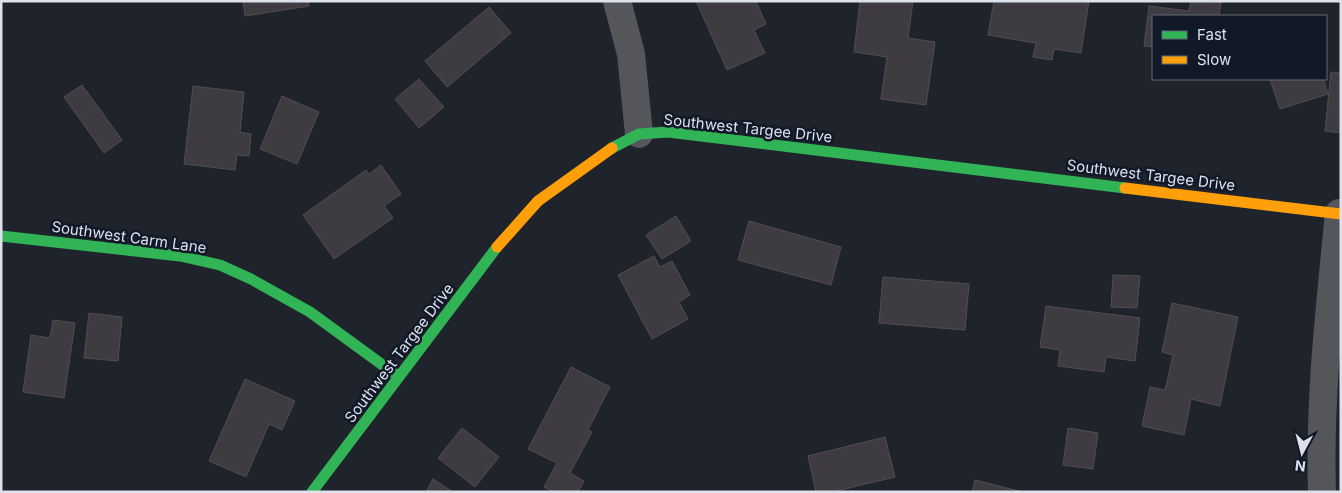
<svg xmlns="http://www.w3.org/2000/svg" width="1342" height="493" font-family="Inter,sans-serif">
<style>
.building{fill:#3e3c40;stroke:#504e50}
.lines{fill:none;stroke-linecap:round;stroke-linejoin:round}
.street{stroke:#54565a;stroke-width:28}
.fast{stroke:#30b455;stroke-width:11}
.slow{stroke:#ff9f0a;stroke-width:11}
.labels{text-anchor:middle;dominant-baseline:central;stroke-width:5;stroke-linejoin:round;paint-order:stroke}
.street-label{font-size:15px;fill:#dce1ec;stroke:#111827}
</style>
<rect width="100%" height="100%" fill="#1f232c"/>
<path class="building" d="M 243,1 L 309,1 L 309,6 L 245,16 Z
M 696,1 L 756,1 L 766,24 L 754,30 L 765,53 L 727,70 Z
M 860,1 L 913,1 L 908,38 L 935,42 L 926,105 L 881,99 L 887,57 L 854,52 Z
M 994,1 L 1089,1 L 1081,53 L 1054,49 L 1052,60 L 1033,57 L 1036,43 L 988,35 Z
M 1191,1 L 1221,2 L 1219,16 L 1153,16 L 1153,47 L 1144,46 L 1149,6 L 1189,11 Z
M 489,7 L 511,33 L 447,87 L 425,61 Z
M 1331,72 L 1341,73 L 1341,133 L 1325,131 Z
M 419,79 L 444,107 L 419,128 L 395,99 Z
M 1270,79 L 1323,79 L 1328,94 L 1280,109 Z
M 82,85 L 122,140 L 104,153 L 64,97 Z
M 193,86 L 244,92 L 240,132 L 251,134 L 249,156 L 237,155 L 235,170 L 184,164 Z
M 282,96 L 319,112 L 297,164 L 260,149 Z
M 381,165 L 401,194 L 384,206 L 393,218 L 334,259 L 303,215 L 366,170 L 369,174 Z
M 676,216 L 691,241 L 662,259 L 646,235 Z
M 749,221 L 841,247 L 831,285 L 738,260 Z
M 654,256 L 660,267 L 672,261 L 690,295 L 679,302 L 688,319 L 652,339 L 618,275 Z
M 1113,275 L 1140,276 L 1137,308 L 1111,307 Z
M 883,277 L 969,284 L 965,330 L 879,323 Z
M 1172,303 L 1238,317 L 1220,406 L 1191,399 L 1184,435 L 1142,426 L 1150,387 L 1165,390 L 1173,355 L 1162,352 Z
M 1046,306 L 1140,318 L 1135,361 L 1106,357 L 1104,372 L 1058,366 L 1060,350 L 1040,347 Z
M 89,313 L 122,317 L 118,361 L 84,358 Z
M 53,320 L 75,323 L 64,398 L 23,392 L 31,335 L 50,338 Z
M 571,367 L 610,387 L 588,430 L 592,432 L 570,473 L 584,481 L 578,492 L 554,492 L 544,487 L 557,463 L 528,449 Z
M 245,379 L 295,401 L 282,430 L 269,424 L 246,477 L 209,461 Z
M 462,428 L 499,457 L 475,487 L 438,458 Z
M 1068,428 L 1098,433 L 1093,469 L 1063,465 Z
M 885,437 L 895,477 L 832,492 L 816,492 L 808,456 Z
M 433,479 L 453,492 L 426,492 Z
M 975,480 L 1023,492 L 972,492 Z"/>
<g class="lines">
<path class="street" d="M 617,1 L 631,54 L 639,134
M 1322,492 C 1319,398 1330,306 1339,213"/>
<path class="fast" d="M 612,148 L 639,134 L 668,132 L 1125,188
M 1,236 L 180,256 L 220,265 L 251,279 L 310,312 L 399,377
M 312,492 L 497,247"/>
<path class="slow" d="M 1125,188 L 1341,214
M 497,247 L 538,201 L 612,148"/>
</g>
<g class="labels">
<g class="street-label">
<text transform="translate(748 128) rotate(6)">Southwest Targee Drive</text>
<text transform="translate(1151 175) rotate(7)">Southwest Targee Drive</text>
<text transform="translate(129 237) rotate(8)">Southwest Carm Lane</text>
<text transform="translate(399 353) rotate(-53)">Southwest Targee Drive</text>
</g>
</g>
<rect width="1342" height="493" fill="none" stroke="#dce1ec" stroke-width="5"/>
<rect x="1152" y="15" width="175" height="65" fill="#111827" stroke="#626876"/>
<rect x="1162" y="31" width="25" height="8" fill="#30b455" stroke="#626876"/>
<text x="1197" y="40" font-size="15" fill="#dce1ec">Fast</text>
<rect x="1162" y="56" width="25" height="8" fill="#ff9f0a" stroke="#626876"/>
<text x="1197" y="65" font-size="15" fill="#dce1ec">Slow</text>
<g transform="translate(1302 453) rotate(187)" stroke="#111827" stroke-width="4" paint-order="stroke">
<path d="M0-4L9 19L0 12L-9 19Z" fill="#dce1ec"/>
<text y="-8" font-size="14" font-weight="bold" text-anchor="middle" fill="#dce1ec">N</text>
</g>
</svg>
